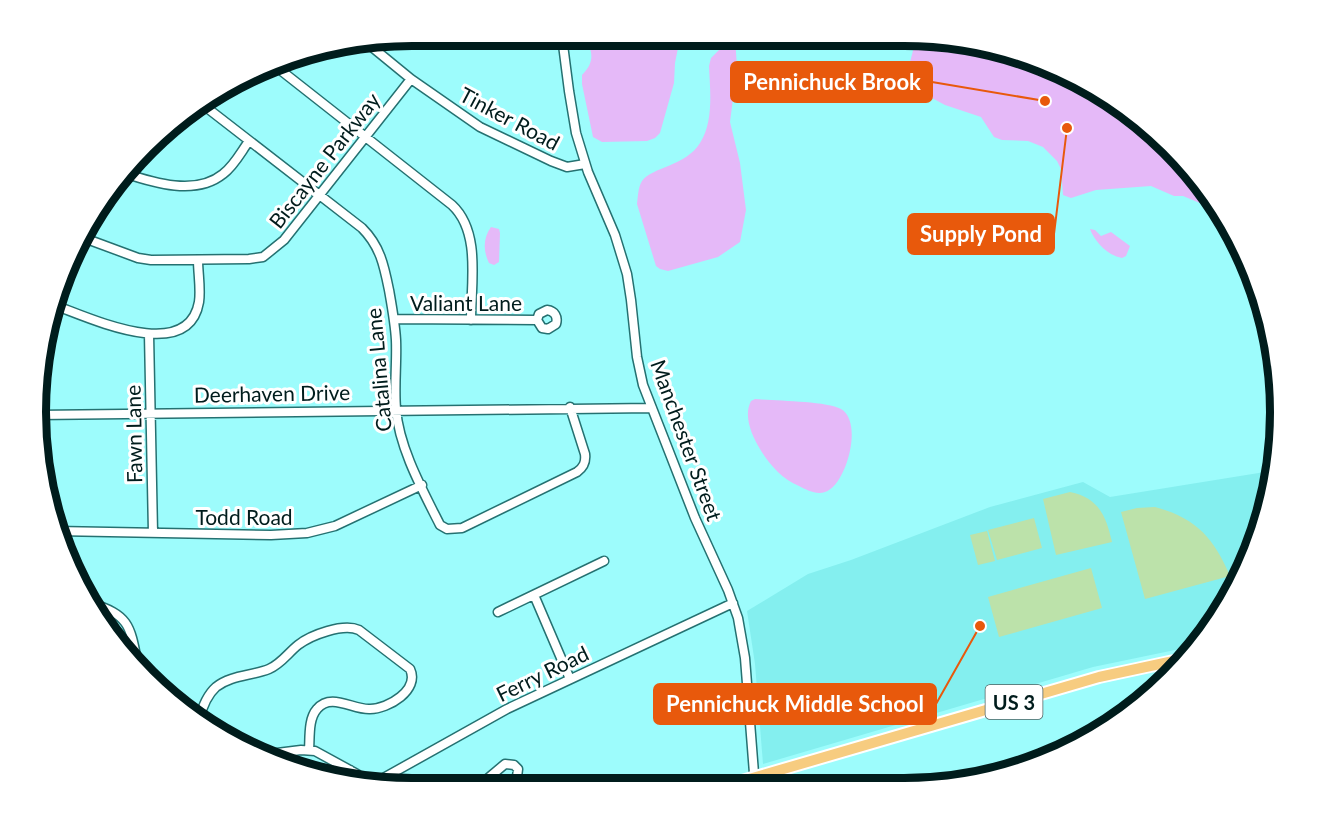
<svg xmlns="http://www.w3.org/2000/svg" width="1317" height="824" font-family="Lato,sans-serif">
<style>
.built{fill:#84efef}
.green{fill:#bce2aa}
.water{fill:#e5b9f8}
.lines{fill:none;stroke-linecap:round;stroke-linejoin:round}
.minor-casing{stroke:#257171;stroke-width:11}
.major-casing{stroke:#fff;stroke-width:14}
.minor{stroke:#fff;stroke-width:8}
.major{stroke:#f7cc80;stroke-width:10}
.labels{text-anchor:middle;dominant-baseline:central;stroke-width:6;stroke-linejoin:round;paint-order:stroke}
.shield{fill:#fff;stroke:#4c6060;stroke-width:1.5}
.shield-label{font-size:20px;font-weight:bold;fill:#001c1c}
.street-label{font-size:21px;fill:#001c1c;stroke:#fff}
.rim{fill:none;stroke:#001c1c;stroke-width:8}
.leader{fill:none;stroke:#e8590c;stroke-width:2}
.callout-dot{fill:#e8590c;stroke:#fff;stroke-width:2}
.callout{fill:#e8590c;stroke:#e8590c;stroke-width:2}
.callout-label{font-size:22px;text-anchor:middle;font-weight:bold;fill:#fff}
</style>
<rect width="100%" height="100%" fill="#9dfcfc"/>
<path class="built" d="M 1271,471 L 1268,509 L 1204,641 L 1199,645 L 1093,667 L 763,764 L 755,664 L 747,611 L 808,574 L 851,560 L 990,507 L 1083,482 L 1110,497 Z"/>
<path class="green" d="M 1070,492 C 1099,498 1106,516 1112,542 L 1056,555 L 1043,499 Z
M 1155,507 C 1196,518 1214,538 1230,576 L 1145,599 L 1121,512 L 1137,508 Z
M 1034,518 L 1042,548 L 997,560 L 988,530 Z
M 987,531 L 995,561 L 978,565 L 970,535 Z
M 1091,568 L 1102,608 L 999,637 L 988,597 Z"/>
<path class="water" d="M 585,37 L 680,38 L 675,63 L 674,83 L 660,133 L 655,138 L 647,141 L 602,142 L 593,137 L 582,84 L 582,75 C 595,62 593,52 585,37 Z
M 725,38 L 735,38 L 737,67 L 730,122 L 740,163 L 746,210 L 740,242 L 718,257 L 668,271 L 660,269 L 656,266 L 637,204 C 638,197 638,187 642,181 C 652,167 686,166 700,143 C 714,121 710,90 709,66 L 711,58 L 724,45 Z
M 916,39 L 954,39 L 1049,64 L 1134,113 L 1219,211 L 1183,196 L 1174,196 L 1151,186 L 1096,190 L 1071,198 L 1063,195 L 1061,169 L 1057,161 L 1043,147 L 1028,141 L 1002,140 L 994,137 L 981,117 L 945,105 L 930,97 L 918,87 L 909,75 L 909,66 Z
M 491,227 L 499,229 L 500,233 L 499,262 L 494,265 L 489,263 C 483,251 483,238 491,227 Z
M 1090,229 L 1095,230 L 1101,236 L 1111,232 L 1130,246 L 1126,256 L 1122,258 C 1107,255 1095,242 1090,229 Z
M 755,399 C 775,401 826,401 841,409 C 864,422 846,486 825,492 C 816,495 807,490 799,486 C 782,479 769,464 760,449 C 752,436 743,416 751,401 Z"/>
<g class="lines">
<g class="minor-casing">
<path id="minor" d="M 562,37 L 569,91 L 576,133 L 588,172 L 615,235 L 627,274 L 631,300 L 637,357 L 643,385 L 695,518 L 728,590 L 738,618 L 745,658 L 755,786
M 367,43 L 411,79 L 480,127 L 551,161 L 567,167 L 585,164
M 274,65 L 452,205 C 481,232 471,283 471,320
M 202,104 L 362,228 C 380,246 384,265 389,290 C 392,307 395,323 396,340 C 397,363 394,386 396,409 C 399,448 423,491 440,525 L 447,529 L 462,528 L 577,472 C 584,467 586,462 585,454 L 570,407
M 124,173 C 154,183 196,196 223,174 C 234,166 241,152 249,141
M 84,238 L 138,258 L 151,260 L 249,259 L 263,257 L 284,240 L 411,79
M 54,305 C 88,317 188,365 199,302 C 201,289 198,273 198,260
M 394,319 L 537,320 L 539,314 L 547,310 C 555,311 558,317 556,324 L 548,329 L 542,328 L 537,320
M 149,334 L 153,533
M 37,415 L 652,408
M 56,531 L 271,535 L 307,533 L 335,526 L 422,485
M 534,595 L 570,679
M 91,603 C 128,615 130,624 137,661
M 498,612 L 604,561
M 199,720 C 202,708 207,695 216,687 C 231,675 252,676 269,669 C 281,664 288,653 298,645 C 311,635 343,623 359,630 L 410,669 C 420,690 388,709 370,709 C 353,710 331,692 317,709 C 308,719 310,738 309,750
M 1112,721 L 1112,719
M 261,755 L 301,750 L 315,751 L 357,774 L 364,785
M 350,770 L 353,782
M 371,785 L 507,709 L 733,603
M 480,785 L 505,764 L 514,765 L 518,769 L 517,777 L 503,785"/>
</g>
<g class="major-casing">
<path id="major" d="M 725,786 L 1099,677 L 1183,659"/>
</g>
<use href="#minor" class="minor"/>
<use href="#major" class="major"/>
</g>
<g class="labels">
<rect class="shield" x="985.5" y="685" width="57" height="34" rx="4.5"/>
<g class="shield-label">
<text x="1014" y="702">US 3</text>
</g>
<g class="street-label">
<text transform="translate(510 118) rotate(28)">Tinker Road</text>
<text transform="translate(324 160) rotate(-52)">Biscayne Parkway</text>
<text x="466" y="302">Valiant Lane</text>
<text transform="translate(378 370) rotate(-95)">Catalina Lane</text>
<text transform="translate(272 393) rotate(-1)">Deerhaven Drive</text>
<text transform="translate(133 434) rotate(-91)">Fawn Lane</text>
<text transform="translate(687 440) rotate(70)">Manchester Street</text>
<text x="244" y="516">Todd Road</text>
<text transform="translate(542 673) rotate(-26)">Ferry Road</text>
</g>
</g>
<path d="M0 0H1317V824H0ZM412 46H904A366 366 0 0 1 1270 412V412A366 366 0 0 1 904 778H412A366 366 0 0 1 46 412V412A366 366 0 0 1 412 46Z" fill="#fff" fill-rule="evenodd"/>
<path class="rim" d="M412 46H904A366 366 0 0 1 1270 412V412A366 366 0 0 1 904 778H412A366 366 0 0 1 46 412V412A366 366 0 0 1 412 46Z"/>
<path class="leader" d="M1045 101L932 82M1067 128L1054 234M980 626L936 704"/>
<g class="callout-dot">
<circle cx="1045" cy="101" r="6"/>
<circle cx="1067" cy="128" r="6"/>
<circle cx="980" cy="626" r="6"/>
</g>
<g class="callout">
<rect x="731" y="62" width="201" height="40" rx="6"/>
<rect x="908" y="214" width="146" height="40" rx="6"/>
<rect x="654" y="684" width="282" height="40" rx="6"/>
</g>
<g class="callout-label">
<text x="832" y="90">Pennichuck Brook</text>
<text x="981" y="242">Supply Pond</text>
<text x="795" y="712">Pennichuck Middle School</text>
</g>
</svg>
